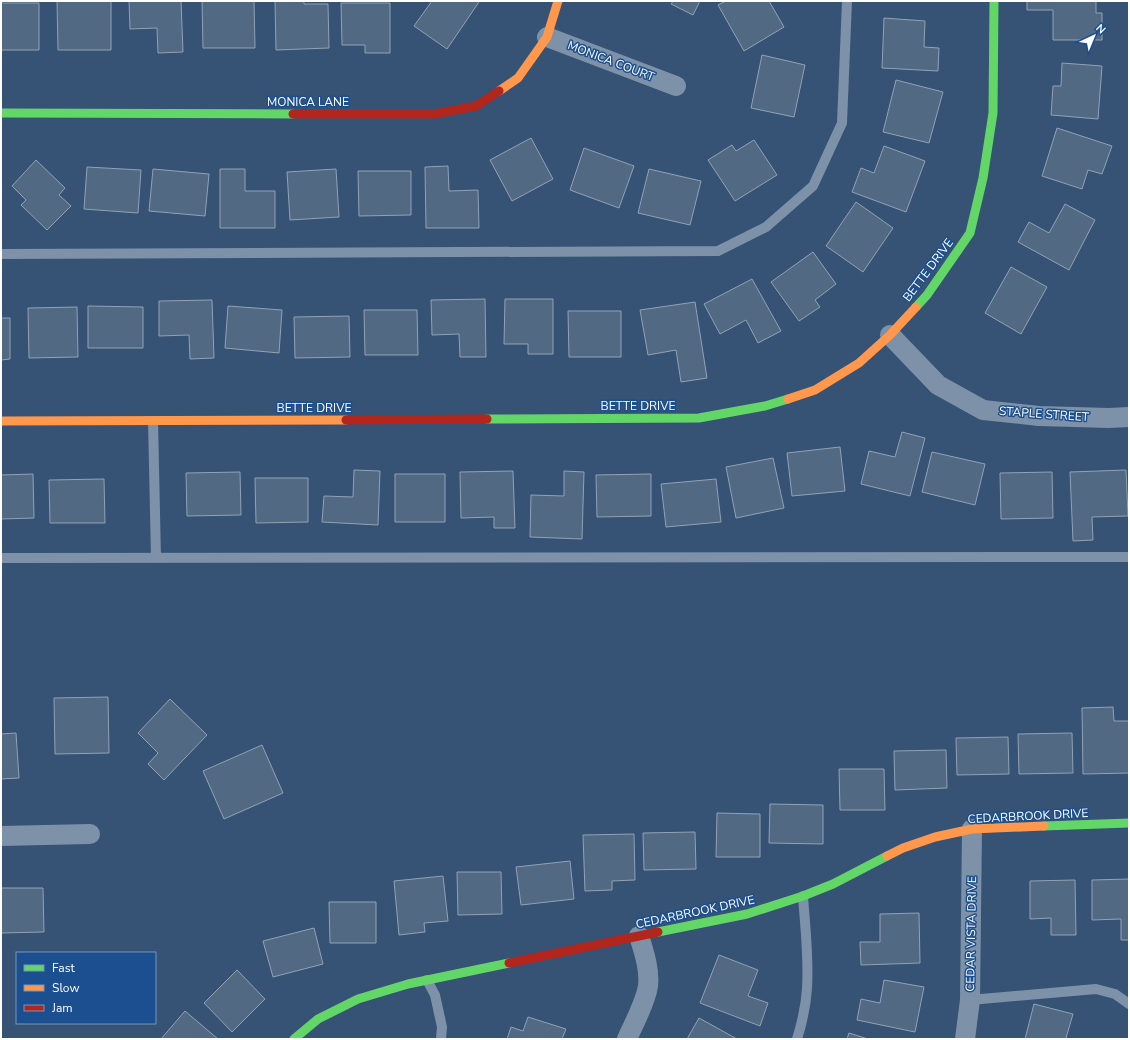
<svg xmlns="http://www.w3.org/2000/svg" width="1130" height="1040" font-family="'Nunito Sans',sans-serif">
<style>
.building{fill:#526984;stroke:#92a2b6}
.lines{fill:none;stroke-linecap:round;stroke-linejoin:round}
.lane{stroke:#7d92a8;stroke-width:10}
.street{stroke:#7d92a8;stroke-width:20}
.fast{stroke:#63d668;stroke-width:9}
.slow{stroke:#ff974d;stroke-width:9}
.jam{stroke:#b3261e;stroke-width:9}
.labels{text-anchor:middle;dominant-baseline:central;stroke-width:3;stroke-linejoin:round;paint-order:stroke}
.street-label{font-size:12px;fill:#fff;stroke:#1b4f8f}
</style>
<rect width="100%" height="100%" fill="#365274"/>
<path class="building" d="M 57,1 L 111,1 L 111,50 L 58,50 Z
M 129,1 L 181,1 L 183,52 L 158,53 L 157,28 L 130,29 Z
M 202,1 L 254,1 L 255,48 L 203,48 Z
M 275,1 L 304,1 L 304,4 L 328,4 L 329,48 L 276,50 Z
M 432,1 L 477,1 L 479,2 L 447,49 L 414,26 Z
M 673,1 L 700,1 L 693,15 L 671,4 Z
M 726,1 L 769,1 L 784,27 L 744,51 L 718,5 Z
M 1027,1 L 1096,1 L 1096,13 L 1102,13 L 1102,40 L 1053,40 L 1053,10 L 1027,10 Z
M 1,3 L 39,3 L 39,50 L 1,50 Z
M 341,3 L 390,3 L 390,53 L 365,53 L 365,45 L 342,45 Z
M 884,18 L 925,21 L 924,47 L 939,48 L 938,71 L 882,68 Z
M 762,55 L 805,65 L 794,117 L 751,108 Z
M 1062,63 L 1102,66 L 1098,119 L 1051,115 L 1053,86 L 1061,86 Z
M 896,80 L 943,92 L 929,143 L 883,132 Z
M 1057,128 L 1112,146 L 1102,174 L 1088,170 L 1082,189 L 1042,176 Z
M 531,138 L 553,179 L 512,201 L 490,160 Z
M 754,140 L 777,175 L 735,201 L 708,160 L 732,145 L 736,151 Z
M 884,146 L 925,161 L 906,212 L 852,192 L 861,168 L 874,173 Z
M 584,148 L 634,166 L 619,208 L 570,190 Z
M 36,160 L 65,188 L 59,195 L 71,206 L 47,230 L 21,205 L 26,200 L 12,186 Z
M 448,166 L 449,191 L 478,190 L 479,228 L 426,228 L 425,167 Z
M 87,167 L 141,170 L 138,213 L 84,209 Z
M 153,169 L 209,174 L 205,216 L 149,211 Z
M 220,169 L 245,169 L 245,191 L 275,191 L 275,228 L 220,228 Z
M 336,169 L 339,217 L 290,220 L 287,172 Z
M 649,169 L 701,181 L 690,225 L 638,213 Z
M 358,171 L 411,171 L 411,215 L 359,216 Z
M 856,202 L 893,228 L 863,272 L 826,246 Z
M 1065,204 L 1095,220 L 1069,270 L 1018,242 L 1029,222 L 1049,233 Z
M 813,252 L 836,284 L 815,300 L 820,307 L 799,321 L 771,282 Z
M 1011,267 L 1047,287 L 1021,334 L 985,313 Z
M 752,279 L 781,331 L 758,343 L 746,320 L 720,334 L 704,304 Z
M 485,299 L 486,357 L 460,357 L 459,334 L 432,335 L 431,300 Z
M 505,299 L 553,299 L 553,354 L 528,354 L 528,344 L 504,344 Z
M 212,300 L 214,358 L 190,359 L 189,335 L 159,336 L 159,301 Z
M 695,302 L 707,378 L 681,382 L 676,350 L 648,355 L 640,310 Z
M 88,306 L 143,307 L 143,348 L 88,348 Z
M 228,306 L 282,310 L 279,353 L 225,348 Z
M 77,307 L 78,357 L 29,358 L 28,308 Z
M 364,310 L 417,310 L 418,355 L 365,355 Z
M 568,311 L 621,311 L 621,357 L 569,357 Z
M 349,316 L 350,357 L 295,358 L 294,317 Z
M 1,318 L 10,318 L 10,359 L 1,360 Z
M 902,432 L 925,438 L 910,496 L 861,484 L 869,451 L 895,457 Z
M 840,447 L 845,491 L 792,496 L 787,453 Z
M 932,452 L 985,464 L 975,505 L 922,492 Z
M 773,458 L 784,508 L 736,518 L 726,467 Z
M 354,470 L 380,471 L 378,525 L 322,522 L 324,496 L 353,497 Z
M 1126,470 L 1128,516 L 1092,517 L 1093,540 L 1073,541 L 1070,472 Z
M 513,471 L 515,528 L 494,528 L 494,517 L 461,518 L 460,472 Z
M 564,471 L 584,472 L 582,539 L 530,537 L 531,495 L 564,496 Z
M 240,472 L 241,515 L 187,516 L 186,473 Z
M 1052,472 L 1053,518 L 1001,519 L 1000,473 Z
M 33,474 L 34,518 L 1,519 L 1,475 Z
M 395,474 L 445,474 L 445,522 L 395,522 Z
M 651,474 L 651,516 L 597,517 L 596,475 Z
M 255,478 L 308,478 L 308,522 L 256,523 Z
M 104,479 L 105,523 L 50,523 L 49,480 Z
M 716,479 L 721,522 L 666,527 L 661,484 Z
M 108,697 L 109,753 L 55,754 L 54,698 Z
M 170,699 L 207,735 L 164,780 L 148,764 L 158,753 L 138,733 Z
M 1113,707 L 1114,721 L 1129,721 L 1129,773 L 1083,774 L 1082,708 Z
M 16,733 L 19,778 L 1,779 L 1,734 Z
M 1072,733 L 1073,773 L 1019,774 L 1018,734 Z
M 1008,737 L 1009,774 L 957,775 L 956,738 Z
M 262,745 L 283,793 L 224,819 L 203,771 Z
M 946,750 L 947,788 L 895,790 L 894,751 Z
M 839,769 L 884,769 L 885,810 L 840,810 Z
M 770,804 L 823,805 L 823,844 L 769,843 Z
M 717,813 L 760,814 L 760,857 L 716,857 Z
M 695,832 L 696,869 L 644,870 L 643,833 Z
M 634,834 L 635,880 L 612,881 L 612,890 L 585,891 L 583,835 Z
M 570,861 L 574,899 L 521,905 L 516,867 Z
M 457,872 L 501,872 L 502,914 L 458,915 Z
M 443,876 L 448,921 L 424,923 L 425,932 L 399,935 L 394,881 Z
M 1129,879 L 1129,940 L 1121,940 L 1121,919 L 1092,920 L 1092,880 Z
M 1075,880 L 1076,935 L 1051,935 L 1051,918 L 1030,919 L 1030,881 Z
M 1,888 L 43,888 L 44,932 L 1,933 Z
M 329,902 L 376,902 L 376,943 L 330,943 Z
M 919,913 L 920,963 L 861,965 L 860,942 L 880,942 L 880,914 Z
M 314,928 L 323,964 L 273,977 L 263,941 Z
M 719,955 L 758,970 L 748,996 L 768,1003 L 760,1026 L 700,1003 Z
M 237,970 L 265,999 L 232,1032 L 204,1003 Z
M 884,980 L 924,987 L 915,1032 L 857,1020 L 861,999 L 880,1003 Z
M 1034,1004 L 1073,1014 L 1066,1038 L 1069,1039 L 1025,1039 Z
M 185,1011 L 218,1039 L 161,1039 Z
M 528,1017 L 566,1029 L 562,1039 L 507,1039 L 511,1027 L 523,1031 Z
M 699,1018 L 737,1039 L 687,1039 Z
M 849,1033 L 868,1039 L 847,1039 Z"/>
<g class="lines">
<path class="lane" d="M 1,254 L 718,251 L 766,227 L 813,186 L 842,123 L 847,1
M 153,421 L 156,558
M 1,558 L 1129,557
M 427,980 L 435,995 L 442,1027 L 441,1039
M 970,1000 L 1096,989 L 1115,994 L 1129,1004
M 797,1039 C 802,1023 806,1005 807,988 C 809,957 805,926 803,896"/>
<path class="street" d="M 547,37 L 676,86
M 890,335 L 938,385 L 983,410 L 1039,416 L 1109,418 L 1129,417
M 1,836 L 90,834
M 627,1039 C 634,1023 645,1004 648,986 C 650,970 644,952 639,936
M 965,1039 L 970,1000 L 972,829"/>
<path class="fast" d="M 1,113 L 293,114
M 916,307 L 927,295 L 970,233 L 983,178 L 993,113 L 994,1
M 487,419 L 699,418 L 765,406 L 788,399
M 1044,826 L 1129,823
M 658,932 L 747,914 L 803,896 L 833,884 L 887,856
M 294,1039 L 318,1019 L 358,999 L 408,984 L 509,963"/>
<path class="slow" d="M 499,91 L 518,78 L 547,37 L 558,1
M 788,399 L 815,390 L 859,363 L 890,335 L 916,307
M 1,421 L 346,420
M 887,856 L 903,848 L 935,837 L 972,829 L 1044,826"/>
<path class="jam" d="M 293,114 L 434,114 L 476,106 L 499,91
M 346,420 L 487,419
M 509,963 L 658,932"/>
</g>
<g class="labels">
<g class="street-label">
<text transform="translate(611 61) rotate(21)">MONICA COURT</text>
<text x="308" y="102">MONICA LANE</text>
<text transform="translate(928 270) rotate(-53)">BETTE DRIVE</text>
<text x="638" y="406">BETTE DRIVE</text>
<text x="314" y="408">BETTE DRIVE</text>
<text transform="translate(1044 414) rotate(4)">STAPLE STREET</text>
<text transform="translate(1028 816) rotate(-3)">CEDARBROOK DRIVE</text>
<text transform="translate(695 912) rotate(-12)">CEDARBROOK DRIVE</text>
<text transform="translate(971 934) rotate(-89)">CEDAR VISTA DRIVE</text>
</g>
</g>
<rect width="1130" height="1040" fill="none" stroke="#ffffff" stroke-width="4"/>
<rect x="16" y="952" width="140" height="72" fill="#1b4f8f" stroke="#7695bc"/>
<rect x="24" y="965" width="20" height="6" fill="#63d668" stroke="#7695bc"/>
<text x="52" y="972" font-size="12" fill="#ffffff">Fast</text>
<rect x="24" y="985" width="20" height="6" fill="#ff974d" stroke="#7695bc"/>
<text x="52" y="992" font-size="12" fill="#ffffff">Slow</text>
<rect x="24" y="1005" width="20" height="6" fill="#b3261e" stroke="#7695bc"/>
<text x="52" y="1012" font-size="12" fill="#ffffff">Jam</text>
<g transform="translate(1094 36) rotate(44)" stroke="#1b4f8f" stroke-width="3" paint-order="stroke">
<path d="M0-3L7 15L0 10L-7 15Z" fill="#ffffff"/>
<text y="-6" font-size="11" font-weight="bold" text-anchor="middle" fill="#ffffff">N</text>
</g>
</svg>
